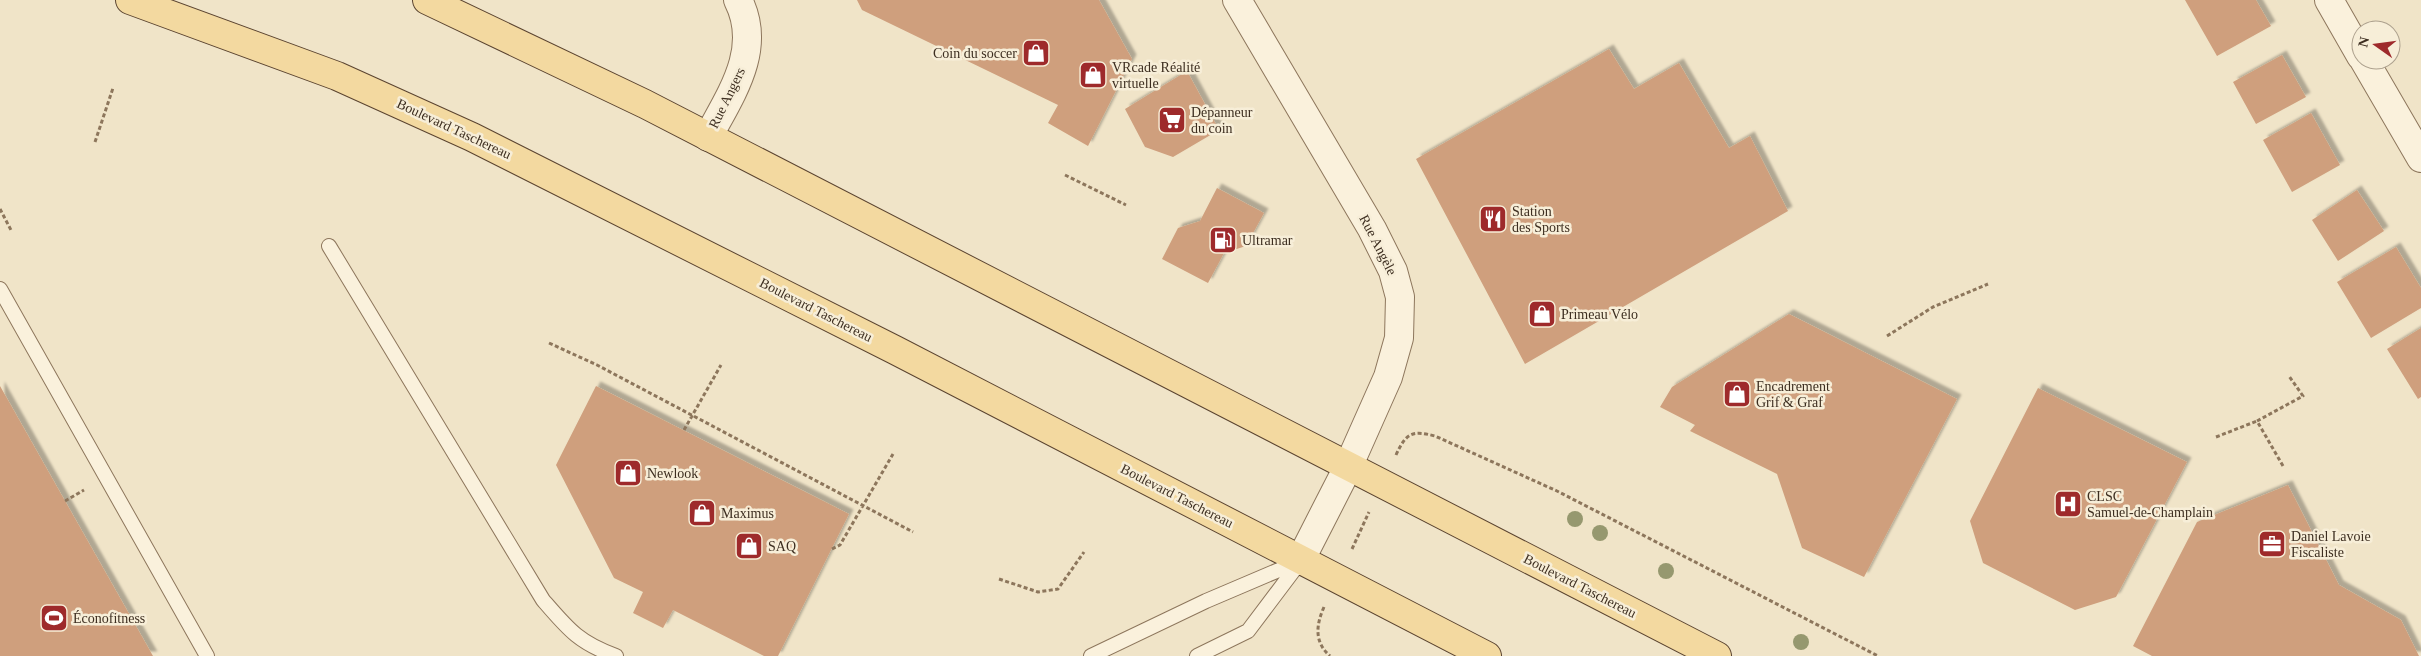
<svg xmlns="http://www.w3.org/2000/svg" width="2421" height="656" font-family="'Times New Roman',serif">
<style>
.building{fill:#cf9f7d;filter:url(#shadow)}
.lines{fill:none;stroke-linecap:round;stroke-linejoin:round}
.service-casing{stroke:#8d765c;stroke-width:16}
.minor-casing{stroke:#8d765c;stroke-width:30}
.primary-casing{stroke:#5b4430;stroke-width:30}
.path{stroke:#8d765c;stroke-width:3;stroke-dasharray:4 2.5;stroke-linecap:butt}
.service{stroke:#faf1dc;stroke-width:14}
.minor{stroke:#faf1dc;stroke-width:28}
.primary{stroke:#f3d9a0;stroke-width:28}
.tree{fill:#96986f}
.labels{text-anchor:middle;dominant-baseline:central;stroke-width:5;stroke-linejoin:round;paint-order:stroke}
.poi-label{font-size:14px;fill:#3d2e20;stroke:#f7eed8;text-anchor:start}
.street-label{font-size:14px;fill:#3d2e20;stroke:#f7eed8}
</style>
<defs>
<filter id="shadow"><feDropShadow dx="4.5" dy="-4.5" stdDeviation="1" flood-color="#0004"/></filter>
</defs>
<rect width="100%" height="100%" fill="#f0e4c8"/>
<path class="building" d="M 857,0 L 1099,0 L 1132,59 L 1088,146 L 1048,123 L 1058,105 L 862,10 Z
M 2185,0 L 2256,0 L 2271,26 L 2217,56 Z
M 1609,49 L 1634,89 L 1679,63 L 1729,148 L 1750,136 L 1788,211 L 1525,364 L 1416,159 Z
M 2282,55 L 2306,97 L 2256,124 L 2233,82 Z
M 1187,71 L 1219,130 L 1173,157 L 1145,147 L 1125,109 Z
M 2311,113 L 2340,165 L 2292,192 L 2263,140 Z
M 1217,188 L 1264,213 L 1246,246 L 1224,253 L 1208,283 L 1162,259 L 1178,228 L 1200,221 Z
M 2357,190 L 2384,231 L 2338,261 L 2312,220 Z
M 2396,247 L 2421,288 L 2421,308 L 2371,338 L 2337,282 Z
M 1789,314 L 1957,399 L 1864,577 L 1802,548 L 1777,474 L 1690,431 L 1695,425 L 1660,407 L 1672,387 Z
M 2421,328 L 2421,397 L 2418,399 L 2387,349 Z
M 0,386 L 65,501 L 153,656 L 0,656 Z
M 596,386 L 849,514 L 778,656 L 764,656 L 673,610 L 663,628 L 633,613 L 643,592 L 614,578 L 556,465 Z
M 2038,388 L 2187,462 L 2116,597 L 2075,610 L 1983,563 L 1970,521 Z
M 2288,485 L 2339,585 L 2401,620 L 2419,656 L 2152,656 L 2133,646 L 2197,522 Z"/>
<g class="lines">
<g class="service-casing">
<path id="service" d="M 329,246 L 543,600 C 568,629 579,643 616,656
M 0,289 L 207,656
M 1091,656 L 1206,601 L 1300,561
M 1197,656 L 1248,631 L 1300,562"/>
</g>
<g class="minor-casing">
<path id="minor" d="M 1237,0 L 1372,229 L 1393,271 L 1400,297 L 1399,338 L 1388,377 L 1348,467 L 1300,561
M 2329,0 L 2361,56
M 2364,60 L 2421,158
M 708,137 C 731,94 763,49 738,0"/>
</g>
<g class="primary-casing">
<path id="primary" d="M 130,0 L 337,76 L 472,137 L 895,350 L 1487,656
M 427,0 L 645,104 L 1717,656"/>
</g>
<path class="path" d="M 95,142 L 113,88
M 1065,175 L 1126,205
M 0,209 L 12,232
M 1887,336 L 1933,307 L 1988,284
M 549,343 L 597,365 L 913,532
M 684,430 L 721,365
M 2216,437 L 2257,421
M 1396,455 C 1406,433 1412,430 1435,436 L 1557,491 L 1878,656
M 2283,466 L 2257,421 L 2303,396 L 2289,376
M 65,501 L 84,490
M 832,549 L 840,545 L 893,454
M 1352,549 L 1369,512
M 999,579 L 1038,592 L 1058,589 L 1084,552
M 1324,607 C 1316,625 1314,642 1330,656"/>
<use href="#service" class="service"/>
<use href="#minor" class="minor"/>
<use href="#primary" class="primary"/>
</g>
<g class="tree">
<circle cx="1575" cy="519" r="8"/>
<circle cx="1600" cy="533" r="8"/>
<circle cx="1666" cy="571" r="8"/>
<circle cx="1801" cy="642" r="8"/>
</g>
<defs>
<g id="shop-square" transform="scale(1.4375)"><rect x="-9" y="-9" width="18" height="18" rx="4" fill="#9e2a2b" stroke="#f7eed8"/><path d="M-5-2.5h2.3a2.7 3.5 0 0 1 5.4 0H5L5.5 6h-11ZM-1.5-2.5h3a1.5 2.3 0 0 0-3 0Z" fill="#fff"/></g>
<g id="supermarket-square" transform="scale(1.4375)"><rect x="-9" y="-9" width="18" height="18" rx="4" fill="#9e2a2b" stroke="#f7eed8"/><path d="M-6-5.5h2.5l.6 2H6L4.5 2H-2.5L-4.4-4H-6ZM-1.5 3.2a1.3 1.3 0 1 0 .1 0ZM3 3.2a1.3 1.3 0 1 0 .1 0Z" fill="#fff"/></g>
<g id="restaurant-square" transform="scale(1.4375)"><rect x="-9" y="-9" width="18" height="18" rx="4" fill="#9e2a2b" stroke="#f7eed8"/><path d="M-5-6h1v4h1v-4h1v4h1v-4h1v5L-1.5 .5V6h-2V.5L-5-1ZM5-6V6H3V1.5H1.5Q1.5-4 5-6Z" fill="#fff"/></g>
<g id="fuel-square" transform="scale(1.4375)"><rect x="-9" y="-9" width="18" height="18" rx="4" fill="#9e2a2b" stroke="#f7eed8"/><path d="M-5.5-6h7V0h2V4h1.3V-2.5L3-4.5l.8-.8L6-3V5H2.5V1h-1V6h-7ZM-4.2-4.7v3.2H.2V-4.7Z" fill="#fff"/></g>
<g id="hospital-square" transform="scale(1.4375)"><rect x="-9" y="-9" width="18" height="18" rx="4" fill="#9e2a2b" stroke="#f7eed8"/><path d="M-5-5h3v3.5h4V-5h3V5h-3V1.5h-4V5h-3Z" fill="#fff"/></g>
<g id="office-square" transform="scale(1.4375)"><rect x="-9" y="-9" width="18" height="18" rx="4" fill="#9e2a2b" stroke="#f7eed8"/><path d="M-6-3h4V-5.5h4V-3h4V5H-6ZM-1-4.5V-3h2v-1.5ZM-6 0V1H6V0Z" fill="#fff"/></g>
<g id="stadium-square" transform="scale(1.4375)"><rect x="-9" y="-9" width="18" height="18" rx="4" fill="#9e2a2b" stroke="#f7eed8"/><path d="M0-5a6.5 5 0 1 0 0 10a6.5 5 0 1 0 0-10ZM-3.5-1.8h7v3.6h-7Z" fill="#fff"/></g>
</defs>
<g fill-rule="evenodd">
<use href="#shop-square" x="1036" y="53"/>
<use href="#shop-square" x="1093" y="75"/>
<use href="#supermarket-square" x="1172" y="120"/>
<use href="#restaurant-square" x="1493" y="219"/>
<use href="#fuel-square" x="1223" y="240"/>
<use href="#shop-square" x="1542" y="314"/>
<use href="#shop-square" x="1737" y="394"/>
<use href="#shop-square" x="628" y="473"/>
<use href="#hospital-square" x="2068" y="504"/>
<use href="#shop-square" x="702" y="513"/>
<use href="#office-square" x="2272" y="544"/>
<use href="#shop-square" x="749" y="546"/>
<use href="#stadium-square" x="54" y="618"/>
</g>
<g class="labels">
<g class="poi-label">
<text x="1017" y="53" text-anchor="end">Coin du soccer</text>
<text x="1112" y="67">VRcade Réalité<tspan x="1112" dy="16">virtuelle</tspan></text>
<text x="1191" y="112">Dépanneur<tspan x="1191" dy="16">du coin</tspan></text>
<text x="1512" y="211">Station<tspan x="1512" dy="16">des Sports</tspan></text>
<text x="1242" y="240">Ultramar</text>
<text x="1561" y="314">Primeau Vélo</text>
<text x="1756" y="386">Encadrement<tspan x="1756" dy="16">Grif &amp; Graf</tspan></text>
<text x="647" y="473">Newlook</text>
<text x="2087" y="496">CLSC<tspan x="2087" dy="16">Samuel-de-Champlain</tspan></text>
<text x="721" y="513">Maximus</text>
<text x="2291" y="536">Daniel Lavoie<tspan x="2291" dy="16">Fiscaliste</tspan></text>
<text x="768" y="546">SAQ</text>
<text x="73" y="618">Éconofitness</text>
</g>
<g class="street-label">
<text transform="translate(727 98) rotate(-64)">Rue Angers</text>
<text transform="translate(454 129) rotate(25)">Boulevard Taschereau</text>
<text transform="translate(1378 245) rotate(63)">Rue Angèle</text>
<text transform="translate(816 310) rotate(27)">Boulevard Taschereau</text>
<text transform="translate(1177 496) rotate(27)">Boulevard Taschereau</text>
<text transform="translate(1580 586) rotate(27)">Boulevard Taschereau</text>
</g>
</g>
<g transform="translate(2376 45) rotate(284)"><circle r="24" fill="#f7eed8" stroke="#ada18e"/>
<path d="M0-4L9 19L0 12L-9 19Z" fill="#9e2a2b"/>
<text y="-8" font-size="14" font-weight="bold" text-anchor="middle" fill="#3d2e20">N</text>
</g>
</svg>
